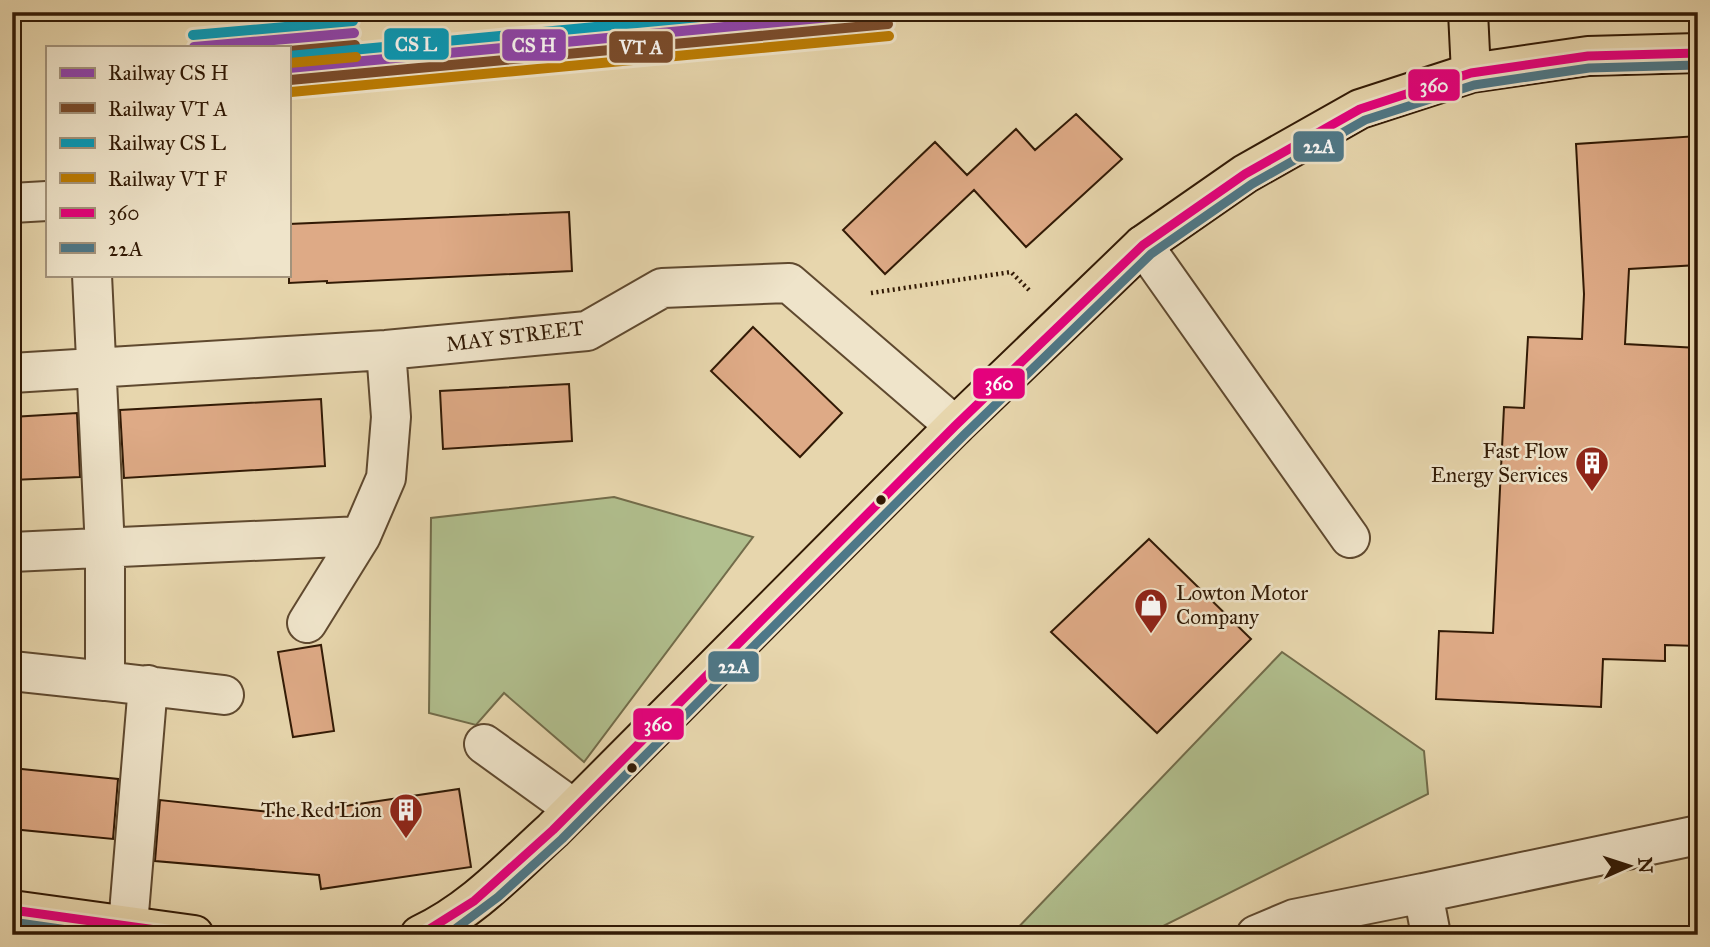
<svg xmlns="http://www.w3.org/2000/svg" width="1710" height="947" font-family="'IM FELL Great Primer',serif">
<style>
.green{fill:#b1bf8e;stroke:#726c4a;stroke-width:2}
.building{fill:#deaa86;stroke:#321a05;stroke-width:2}
.lines{fill:none;stroke-linecap:round;stroke-linejoin:round}
.minor-casing{stroke:#5f492f;stroke-width:42}
.major-casing{stroke:#321a05;stroke-width:42}
.path{stroke:#321a05;stroke-width:4.5;stroke-dasharray:2 3.5;stroke-linecap:butt}
.minor{stroke:#efe4ca;stroke-width:38}
.major{stroke:#e7d6ad;stroke-width:38}
.bus-1-casing{stroke:#efe4ca;stroke-width:14}
.bus-2-casing{stroke:#efe4ca;stroke-width:14}
.bus-1{stroke:#e5007d;stroke-width:9}
.bus-2{stroke:#4e7888;stroke-width:9}
.rail-1-casing{stroke:#efe4ca;stroke-width:16}
.rail-2-casing{stroke:#efe4ca;stroke-width:16}
.rail-3-casing{stroke:#efe4ca;stroke-width:16}
.rail-4-casing{stroke:#efe4ca;stroke-width:16}
.rail-1{stroke:#8e44ad;stroke-width:10}
.rail-2{stroke:#7a4b2a;stroke-width:10}
.rail-3{stroke:#059bba;stroke-width:10}
.rail-4{stroke:#bc7c02;stroke-width:10}
.bus-dot{fill:#321a05;stroke:#efe4ca;stroke-width:2.5}
.labels{text-anchor:middle;dominant-baseline:central;stroke-width:5;stroke-linejoin:round;paint-order:stroke}
.street-label{font-size:21px;fill:#321a05;stroke:#efe4ca}
.poi-label{font-size:21px;fill:#321a05;stroke:#efe4ca;text-anchor:end}
.line-badge{stroke:#efe4ca;stroke-width:2.5}
.badge-label{font-size:19px;text-anchor:middle;font-weight:bold;fill:#fff}
</style>
<rect width="100%" height="100%" fill="#e7d6ad"/>
<filter id="stains"><feTurbulence type="fractalNoise" baseFrequency=".00286" numOctaves="4"/><feColorMatrix values="0 0 0 0 .2 0 0 0 0 .09 0 0 0 0 .02 0 0 0 .5 -.17"/></filter>
<radialGradient id="worn" r=".72"><stop offset=".6" stop-color="#630" stop-opacity="0"/><stop offset="1" stop-color="#630" stop-opacity=".3"/></radialGradient>
<path class="green" d="M 614,497 L 753,537 L 584,762 L 504,693 L 476,725 L 429,713 L 431,518 Z
M 1282,652 L 1424,751 L 1428,794 L 1163,926 L 1153,935 L 1011,935 Z"/>
<path class="building" d="M 1076,114 L 1122,159 L 1026,247 L 974,190 L 885,274 L 843,230 L 935,142 L 967,175 L 1016,129 L 1035,150 Z
M 1698,136 L 1698,265 L 1629,269 L 1625,344 L 1698,348 L 1698,646 L 1665,645 L 1665,661 L 1603,659 L 1601,707 L 1436,699 L 1439,631 L 1493,633 L 1504,407 L 1524,408 L 1528,337 L 1582,339 L 1584,294 L 1576,144 Z
M 569,212 L 572,271 L 327,283 L 327,281 L 289,283 L 289,224 Z
M 753,327 L 842,413 L 800,457 L 711,371 Z
M 569,384 L 572,441 L 443,449 L 440,391 Z
M 321,399 L 325,466 L 124,478 L 120,410 Z
M 77,413 L 80,477 L 12,480 L 12,417 Z
M 1149,539 L 1251,639 L 1157,733 L 1051,632 Z
M 321,645 L 334,731 L 293,737 L 278,652 Z
M 12,768 L 118,779 L 113,839 L 12,829 Z
M 459,789 L 471,867 L 321,889 L 319,875 L 155,861 L 160,800 L 306,816 L 305,812 Z"/>
<g class="lines">
<g class="minor-casing">
<path id="minor" d="M 12,203 L 47,201
M 1143,245 L 1350,538
M 92,275 L 105,549 L 105,681 L 224,695
M 12,373 L 386,350 L 587,331 L 662,288 L 789,283 L 955,426
M 12,552 L 361,536 L 386,478 L 391,417 L 386,350
M 307,623 L 361,536
M 12,671 L 105,681
M 484,744 L 574,809
M 1423,893 L 1698,835
M 128,925 L 148,685
M 1256,935 L 1294,919 L 1423,893 L 1431,935"/>
</g>
<g class="major-casing">
<path id="major" d="M 1468,12 L 1471,73
M 12,910 L 194,935
M 420,935 C 472,911 511,868 553,830 L 955,426 L 1143,245 L 1245,174 L 1360,109 L 1471,73 L 1588,56 L 1698,53"/>
</g>
<path class="path" d="M 871,293 L 1011,272 L 1031,292"/>
<use href="#minor" class="minor"/>
<use href="#major" class="major"/>
<g class="bus-1-casing">
<path id="bus-1" d="M 12,910 L 192,935
M 420,935 L 474,901 L 553,830 L 955,426 L 1143,245 L 1245,174 L 1360,109 L 1471,73 L 1588,56 L 1698,53"/>
</g>
<g class="bus-2-casing">
<path id="bus-2" d="M 12,922 L 102,935
M 447,935 L 498,897 L 562,839 L 964,435 L 1151,254 L 1252,184 L 1365,120 L 1474,85 L 1589,68 L 1698,65"/>
</g>
<use href="#bus-1" class="bus-1"/>
<use href="#bus-2" class="bus-2"/>
<g class="rail-1-casing">
<path id="rail-1" d="M 194,47 L 354,33
M 289,68 L 884,12"/>
</g>
<g class="rail-2-casing">
<path id="rail-2" d="M 289,51 L 355,45
M 290,80 L 888,24"/>
</g>
<g class="rail-3-casing">
<path id="rail-3" d="M 193,35 L 353,21
M 289,56 L 753,12"/>
</g>
<g class="rail-4-casing">
<path id="rail-4" d="M 289,63 L 356,57
M 291,92 L 889,36"/>
</g>
<use href="#rail-1" class="rail-1"/>
<use href="#rail-2" class="rail-2"/>
<use href="#rail-3" class="rail-3"/>
<use href="#rail-4" class="rail-4"/>
</g>
<defs>
<g id="building-pin" transform="scale(1.75)"><path d="M0 17L-7.5 6A9.5 9.5 0 1 1 7.5 6Z" fill="#8f2418" stroke="#efe4ca"/><path d="M-4-6H4V6H1V3H-1V6H-4ZM-2.5-4.3h1.7v1.8h-1.7ZM.8-4.3h1.7v1.8H.8ZM-2.5-1h1.7V.8h-1.7ZM.8-1h1.7V.8H.8Z" fill="#fff"/></g>
<g id="shop-pin" transform="scale(1.75)"><path d="M0 17L-7.5 6A9.5 9.5 0 1 1 7.5 6Z" fill="#8f2418" stroke="#efe4ca"/><path d="M-5-2.5h2.3a2.7 3.5 0 0 1 5.4 0H5L5.5 6h-11ZM-1.5-2.5h3a1.5 2.3 0 0 0-3 0Z" fill="#fff"/></g>
</defs>
<g fill-rule="evenodd">
<use href="#building-pin" x="1592" y="463"/>
<use href="#shop-pin" x="1151" y="605"/>
<use href="#building-pin" x="406" y="810"/>
</g>
<g class="bus-dot">
<circle cx="881" cy="500" r="6"/>
<circle cx="632" cy="768" r="6"/>
</g>
<g class="labels">
<g class="street-label">
<text transform="translate(515 336) rotate(-7)">MAY STREET</text>
</g>
<g class="poi-label">
<text x="1568" y="451">Fast Flow<tspan x="1568" dy="24">Energy Services</tspan></text>
<text x="1176" y="593" text-anchor="start">Lowton Motor<tspan x="1176" dy="24">Company</tspan></text>
<text x="382" y="810">The Red Lion</text>
</g>
</g>
<g class="line-badge">
<rect x="383" y="27" width="67" height="34" rx="7" fill="#059bba"/>
<rect x="501" y="28" width="66" height="34" rx="7" fill="#8e44ad"/>
<rect x="608" y="30" width="66" height="34" rx="7" fill="#7a4b2a"/>
<rect x="1407" y="68" width="54" height="34" rx="7" fill="#e5007d"/>
<rect x="1292" y="130" width="53" height="33" rx="7" fill="#4e7888"/>
<rect x="972" y="367" width="54" height="33" rx="7" fill="#e5007d"/>
<rect x="707" y="650" width="53" height="33" rx="7" fill="#4e7888"/>
<rect x="632" y="707" width="53" height="34" rx="7" fill="#e5007d"/>
</g>
<g class="badge-label">
<text x="416" y="51">CS L</text>
<text x="534" y="52">CS H</text>
<text x="641" y="54">VT A</text>
<text x="1434" y="92">360</text>
<text x="1319" y="153">22A</text>
<text x="999" y="390">360</text>
<text x="734" y="673">22A</text>
<text x="658" y="731">360</text>
</g>
<rect width="1710" height="947" fill="none" stroke="#e7d6ad" stroke-width="42"/>
<rect x="14" y="14" width="1682" height="919" fill="none" stroke="#321a05" stroke-width="3.5"/>
<rect x="21" y="21" width="1668" height="905" fill="none" stroke="#321a05" stroke-width="2"/>
<rect x="46" y="46" width="245" height="231" fill="#efe4ca" stroke="#a3937b" stroke-width="2"/>
<rect x="60" y="68" width="35" height="10" fill="#8e44ad" stroke="#a3937b" stroke-width="2"/>
<text x="108" y="80" font-size="21" fill="#321a05">Railway CS H</text>
<rect x="60" y="103" width="35" height="10" fill="#7a4b2a" stroke="#a3937b" stroke-width="2"/>
<text x="108" y="116" font-size="21" fill="#321a05">Railway VT A</text>
<rect x="60" y="138" width="35" height="10" fill="#059bba" stroke="#a3937b" stroke-width="2"/>
<text x="108" y="150" font-size="21" fill="#321a05">Railway CS L</text>
<rect x="60" y="173" width="35" height="10" fill="#bc7c02" stroke="#a3937b" stroke-width="2"/>
<text x="108" y="186" font-size="21" fill="#321a05">Railway VT F</text>
<rect x="60" y="208" width="35" height="10" fill="#e5007d" stroke="#a3937b" stroke-width="2"/>
<text x="108" y="220" font-size="21" fill="#321a05">360</text>
<rect x="60" y="243" width="35" height="10" fill="#4e7888" stroke="#a3937b" stroke-width="2"/>
<text x="108" y="256" font-size="21" fill="#321a05">22A</text>
<g transform="translate(1629 866) rotate(87)" stroke="#efe4ca" stroke-width="5" paint-order="stroke">
<path d="M0-5L12 26L0 18L-12 26Z" fill="#321a05"/>
<text y="-10" font-size="19" font-weight="bold" text-anchor="middle" fill="#321a05">N</text>
</g>
<rect width="100%" height="100%" filter="url(#stains)"/>
<rect width="100%" height="100%" fill="url(#worn)"/>
</svg>
